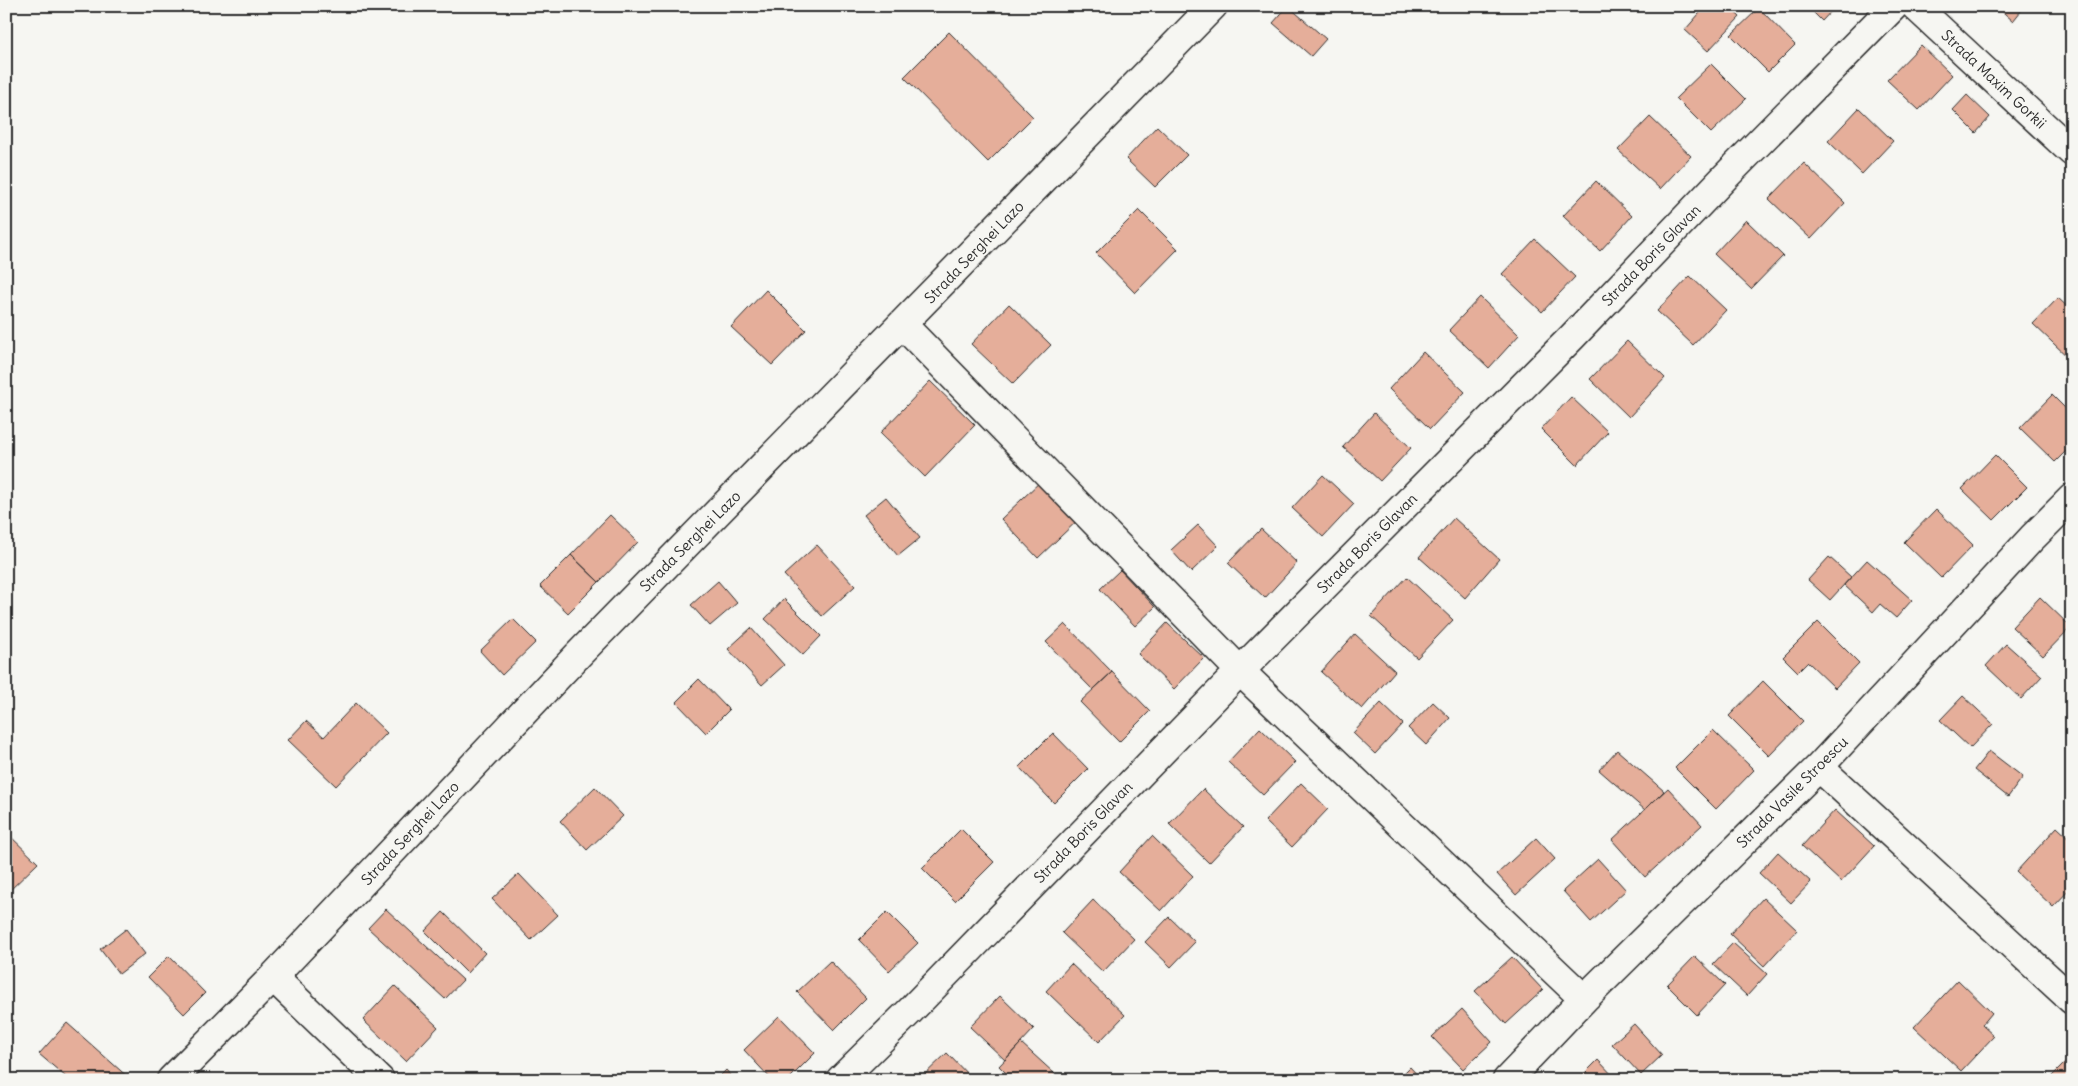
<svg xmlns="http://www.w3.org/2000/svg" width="2078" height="1086" font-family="Delius,sans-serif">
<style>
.building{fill:#e5ae9a;stroke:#2b2b2b}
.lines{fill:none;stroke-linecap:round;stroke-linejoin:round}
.minor-casing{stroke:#2b2b2b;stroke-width:31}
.minor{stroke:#f6f6f2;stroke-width:28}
.labels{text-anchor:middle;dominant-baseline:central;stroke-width:4;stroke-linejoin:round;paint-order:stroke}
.street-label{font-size:15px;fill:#2b2b2b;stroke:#f6f6f2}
</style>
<rect width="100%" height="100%" fill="#f6f6f2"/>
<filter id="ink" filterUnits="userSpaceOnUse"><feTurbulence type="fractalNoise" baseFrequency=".02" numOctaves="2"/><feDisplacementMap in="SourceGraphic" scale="10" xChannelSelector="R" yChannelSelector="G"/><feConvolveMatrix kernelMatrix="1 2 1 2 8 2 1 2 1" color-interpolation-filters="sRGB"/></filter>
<g filter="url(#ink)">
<path class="building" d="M 1288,6 L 1326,39 L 1311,56 L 1273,23 Z
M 1706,6 L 1728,6 L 1740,17 L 1708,51 L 1685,30 Z
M 1807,6 L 1836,6 L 1822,21 Z
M 1996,6 L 2025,6 L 2013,21 Z
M 1759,8 L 1795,45 L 1768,72 L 1731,35 Z
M 949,32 L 1033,117 L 988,162 L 904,77 Z
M 1921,45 L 1952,75 L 1919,110 L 1887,80 Z
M 1711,64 L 1746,99 L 1711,133 L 1676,98 Z
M 1967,95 L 1990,117 L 1976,133 L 1953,110 Z
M 1859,108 L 1893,141 L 1862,174 L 1828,141 Z
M 1650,117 L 1691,156 L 1660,189 L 1618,150 Z
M 1157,126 L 1187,155 L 1155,187 L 1126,159 Z
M 1804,163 L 1845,203 L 1811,239 L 1769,199 Z
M 1596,181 L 1632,216 L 1600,251 L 1563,216 Z
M 1139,210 L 1178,249 L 1135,293 L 1096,253 Z
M 1746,220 L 1783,256 L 1751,289 L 1714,254 Z
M 1535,239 L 1575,277 L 1542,312 L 1502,274 Z
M 1690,276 L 1726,310 L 1693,345 L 1657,311 Z
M 766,290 L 806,330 L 772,365 L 731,327 Z
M 1480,297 L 1519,335 L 1489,368 L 1449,330 Z
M 2058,298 L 2072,311 L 2072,361 L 2033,324 Z
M 1009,304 L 1051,345 L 1013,384 L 971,344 Z
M 1627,341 L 1665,378 L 1629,417 L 1590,379 Z
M 1423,352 L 1465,392 L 1430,429 L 1389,389 Z
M 930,381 L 975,425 L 925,477 L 880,433 Z
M 2052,395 L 2072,415 L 2072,445 L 2055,462 L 2020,428 Z
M 1571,397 L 1608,432 L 1577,465 L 1541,429 Z
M 1374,413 L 1411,448 L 1380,481 L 1343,447 Z
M 1995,455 L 2027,487 L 1994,520 L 1962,489 Z
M 1323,475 L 1354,504 L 1323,537 L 1292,508 Z
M 1043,479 L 1080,518 L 1038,558 L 1001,519 Z
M 886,497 L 920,538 L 898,556 L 864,515 Z
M 1936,509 L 1973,545 L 1941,578 L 1904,542 Z
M 610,515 L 638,542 L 599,582 L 571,555 Z
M 1454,518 L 1499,559 L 1465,598 L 1419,557 Z
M 1198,525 L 1218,546 L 1191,572 L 1171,550 Z
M 1261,529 L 1297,563 L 1265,598 L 1228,563 Z
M 817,545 L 855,586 L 822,616 L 784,575 Z
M 571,555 L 599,582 L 568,613 L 540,586 Z
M 1829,557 L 1851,577 L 1830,600 L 1808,580 Z
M 1867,560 L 1912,600 L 1896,618 L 1880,604 L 1873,612 L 1844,585 Z
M 1120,570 L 1155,607 L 1135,626 L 1100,589 Z
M 1407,577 L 1453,620 L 1417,658 L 1371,616 Z
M 718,581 L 737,603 L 710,626 L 691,605 Z
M 2040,597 L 2071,627 L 2043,656 L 2012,627 Z
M 784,599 L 821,636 L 803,655 L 765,619 Z
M 513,619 L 536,642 L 502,675 L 480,651 Z
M 1818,622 L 1859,663 L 1835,688 L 1808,662 L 1798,672 L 1783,657 Z
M 1167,623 L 1204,658 L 1174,689 L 1138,654 Z
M 1065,624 L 1112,672 L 1093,690 L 1046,642 Z
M 751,628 L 784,665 L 762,685 L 728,649 Z
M 1355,634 L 1395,671 L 1362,709 L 1321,672 Z
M 2006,644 L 2042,676 L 2021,699 L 1986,666 Z
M 1112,672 L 1150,711 L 1119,742 L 1080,702 Z
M 699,679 L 729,710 L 706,733 L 676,702 Z
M 1763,681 L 1803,721 L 1769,756 L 1729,716 Z
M 1963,696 L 1993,724 L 1970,748 L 1940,720 Z
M 1433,702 L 1450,718 L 1426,745 L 1408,728 Z
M 356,703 L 387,733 L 336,786 L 288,740 L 306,721 L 324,737 Z
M 1381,703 L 1403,724 L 1375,754 L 1353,733 Z
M 1260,728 L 1295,762 L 1263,795 L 1228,762 Z
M 1713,730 L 1754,770 L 1716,809 L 1675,768 Z
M 1053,733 L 1088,769 L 1054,803 L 1019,767 Z
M 1617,750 L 1664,791 L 1645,810 L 1599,770 Z
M 1989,751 L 2023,777 L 2008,797 L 1974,770 Z
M 1301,783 L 1328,809 L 1292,847 L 1265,821 Z
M 595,787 L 623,816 L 587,850 L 560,821 Z
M 1668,788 L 1702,825 L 1645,877 L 1612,840 Z
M 1203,789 L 1243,827 L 1209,863 L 1169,824 Z
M 1835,810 L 1874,846 L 1841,882 L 1802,846 Z
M 2057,827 L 2072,841 L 2072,887 L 2053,907 L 2016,872 Z
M 961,829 L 994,862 L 955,901 L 922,868 Z
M 6,832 L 38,863 L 6,894 Z
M 1152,836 L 1193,876 L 1161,911 L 1119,872 Z
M 1536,838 L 1555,859 L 1516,895 L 1497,874 Z
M 1778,852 L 1811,882 L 1791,903 L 1759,873 Z
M 1598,859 L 1626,890 L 1591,922 L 1563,891 Z
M 519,874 L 558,915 L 531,940 L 492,899 Z
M 1763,898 L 1797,930 L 1764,966 L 1730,934 Z
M 1093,900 L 1134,939 L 1103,972 L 1062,933 Z
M 386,909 L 463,980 L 445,999 L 368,928 Z
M 443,912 L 485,953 L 467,973 L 425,931 Z
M 887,912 L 918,943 L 889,971 L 859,940 Z
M 1169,917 L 1195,942 L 1171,967 L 1145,942 Z
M 126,929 L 145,954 L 119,974 L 100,949 Z
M 1733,943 L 1767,974 L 1747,996 L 1713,964 Z
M 169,956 L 205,993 L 184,1014 L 148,977 Z
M 1695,956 L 1725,985 L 1697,1015 L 1667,985 Z
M 1512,957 L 1543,990 L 1506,1024 L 1475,991 Z
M 830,961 L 866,998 L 834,1030 L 797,992 Z
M 1071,964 L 1125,1015 L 1099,1042 L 1046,991 Z
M 1958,980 L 1992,1013 L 1982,1025 L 1994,1036 L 1961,1071 L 1914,1027 Z
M 395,986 L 438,1027 L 406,1061 L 363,1020 Z
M 1000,996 L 1034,1029 L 1005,1060 L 970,1027 Z
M 1462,1009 L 1492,1042 L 1463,1069 L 1432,1037 Z
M 779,1016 L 815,1053 L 788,1080 L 772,1080 L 744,1050 Z
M 67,1023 L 130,1079 L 129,1080 L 63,1080 L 66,1077 L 39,1054 Z
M 1634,1024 L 1662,1055 L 1641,1075 L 1612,1044 Z
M 1021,1043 L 1055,1074 L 1050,1080 L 1013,1080 L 999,1066 Z
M 947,1053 L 973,1080 L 919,1080 Z
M 1598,1060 L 1617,1080 L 1578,1080 Z
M 2067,1061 L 2072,1066 L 2072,1080 L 2048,1080 Z
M 1410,1067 L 1422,1080 L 1397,1080 Z
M 726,1070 L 735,1080 L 716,1080 Z"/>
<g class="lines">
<g class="minor-casing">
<path id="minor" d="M 1915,6 L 2072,152
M 903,325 L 1240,671 L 1584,999
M 1819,767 L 2072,1000
M 273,977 L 380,1080
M 171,1080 L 273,977 L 578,655 L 1213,6
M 840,1080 L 910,1011 L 1240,671 L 1572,337 L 1725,177 L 1894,6
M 1507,1080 L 1584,999 L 1819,767 L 2032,538 L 2072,498"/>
</g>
<use href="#minor" class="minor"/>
</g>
</g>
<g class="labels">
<g class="street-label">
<text transform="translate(1994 79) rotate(43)">Strada Maxim Gorkii</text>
<text transform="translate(974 252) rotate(-46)">Strada Serghei Lazo</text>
<text transform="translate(1651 255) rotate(-46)">Strada Boris Glavan</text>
<text transform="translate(690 541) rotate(-45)">Strada Serghei Lazo</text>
<text transform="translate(1367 543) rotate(-45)">Strada Boris Glavan</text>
<text transform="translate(1792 792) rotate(-45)">Strada Vasile Stroescu</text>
<text transform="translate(1083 832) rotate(-46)">Strada Boris Glavan</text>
<text transform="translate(410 833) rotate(-47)">Strada Serghei Lazo</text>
</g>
</g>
<rect width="2078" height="1086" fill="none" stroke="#f6f6f2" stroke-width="25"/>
<rect x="12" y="12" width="2053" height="1061" fill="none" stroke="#2b2b2b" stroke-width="2" filter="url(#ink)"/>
</svg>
